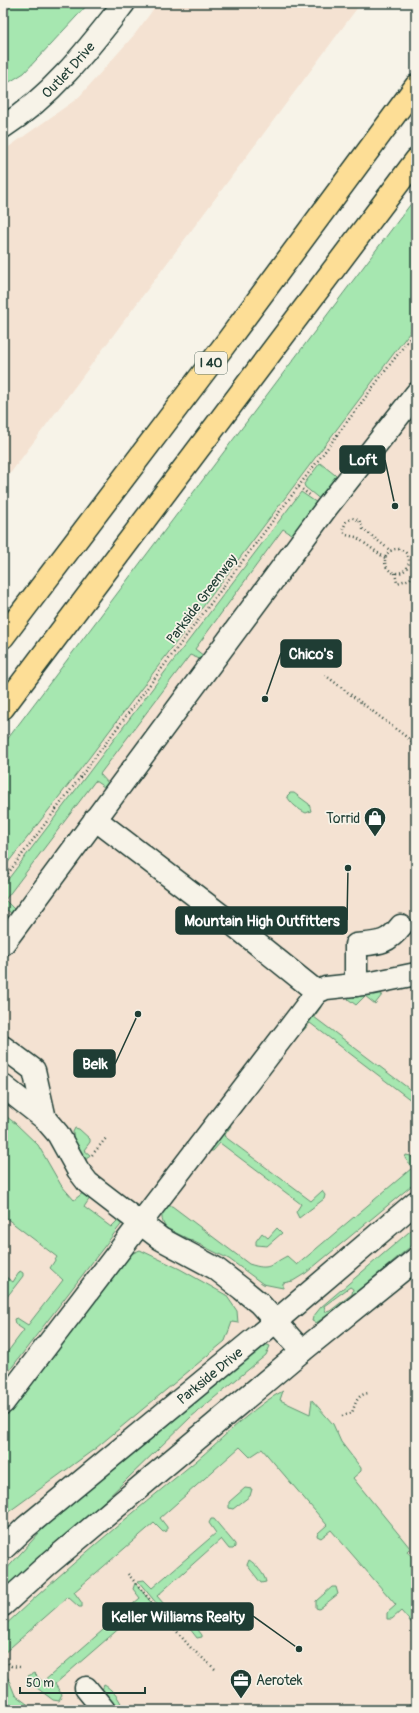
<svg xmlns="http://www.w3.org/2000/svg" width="419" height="1713" font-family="Pangolin,sans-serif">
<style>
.built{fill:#f4e2d2}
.green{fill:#a6e7b0;stroke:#629272;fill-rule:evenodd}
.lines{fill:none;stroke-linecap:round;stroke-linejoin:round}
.minor-casing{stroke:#1f3d34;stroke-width:25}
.highway-casing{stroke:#1f3d34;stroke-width:25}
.path{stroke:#1f3d34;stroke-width:2.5;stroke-dasharray:1 3;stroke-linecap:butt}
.minor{stroke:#f7f3e8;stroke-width:22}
.highway{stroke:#fdde96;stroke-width:22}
.labels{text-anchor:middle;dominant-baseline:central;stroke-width:3.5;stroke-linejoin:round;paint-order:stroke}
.shield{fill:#f7f3e8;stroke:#60746a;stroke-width:1}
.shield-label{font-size:13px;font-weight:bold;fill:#1f3d34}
.street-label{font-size:14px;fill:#1f3d34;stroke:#f7f3e8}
.poi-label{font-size:14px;fill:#1f3d34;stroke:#f7f3e8;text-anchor:end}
.leader{fill:none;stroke:#1f3d34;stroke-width:1.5}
.callout-dot{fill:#1f3d34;stroke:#f7f3e8;stroke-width:1.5}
.callout{fill:#1f3d34;stroke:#1f3d34;stroke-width:1.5}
.callout-label{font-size:15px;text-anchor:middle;font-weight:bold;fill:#fff}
</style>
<rect width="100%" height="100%" fill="#f7f3e8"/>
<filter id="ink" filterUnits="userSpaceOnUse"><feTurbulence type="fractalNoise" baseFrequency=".025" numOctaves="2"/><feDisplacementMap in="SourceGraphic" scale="8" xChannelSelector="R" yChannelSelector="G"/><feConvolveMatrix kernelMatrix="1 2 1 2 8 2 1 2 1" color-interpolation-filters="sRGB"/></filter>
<g filter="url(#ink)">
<path class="built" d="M 158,3 L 361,3 L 3,483 L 3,151 L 78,98 L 135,34 Z
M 416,304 L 416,1710 L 3,1710 L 3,851 Z"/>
<path class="green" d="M 3,3 L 89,3 L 24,73 L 3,86 Z
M 416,197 L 416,324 L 89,758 L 3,869 L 3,745 Z
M 320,463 L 339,478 L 322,501 L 305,487 L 304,484 Z
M 301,492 L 320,505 L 294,536 L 283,529 L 195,649 L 204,656 L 202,660 L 190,655 L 100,774 L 109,784 L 104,787 L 95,781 L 5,900 L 14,909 L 11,913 L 3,907 L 3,886 Z
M 290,793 L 294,793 L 309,804 L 311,811 L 306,813 C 299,810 290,803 287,796 Z
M 381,991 L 382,995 L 375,1004 L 365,996 L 356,1005 L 348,999 L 350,996 Z
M 320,1004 L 321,1007 L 314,1017 L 416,1094 L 416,1104 L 310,1023 L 302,1032 L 299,1033 Z
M 3,1114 L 15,1123 L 38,1145 L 61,1185 L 74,1200 L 84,1192 L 90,1198 L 84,1207 L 111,1227 L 119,1219 L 123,1222 L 3,1379 L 3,1358 L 24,1330 L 15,1324 L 14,1319 L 17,1318 L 28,1325 L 63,1280 L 50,1268 L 57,1257 L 6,1218 L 3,1221 Z
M 229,1123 L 231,1126 L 224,1136 L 311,1201 L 322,1191 L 325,1195 L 324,1199 L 299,1218 L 296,1212 L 301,1204 L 220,1143 L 213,1151 L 208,1151 Z
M 75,1128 L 79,1129 L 90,1139 L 90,1142 L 84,1150 L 90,1155 L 84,1162 L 74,1143 L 73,1132 Z
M 406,1155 L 411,1156 L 416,1162 L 416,1182 L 306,1273 L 293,1281 L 283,1283 L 283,1288 L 263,1284 L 229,1259 L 166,1228 C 161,1221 160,1213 166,1206 L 172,1206 L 249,1264 C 271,1271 269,1265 287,1256 L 297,1265 L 412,1168 L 405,1158 Z
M 416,1226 L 416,1242 L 332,1312 L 316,1323 L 312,1321 L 313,1317 L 321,1307 ZM 350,1287 L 353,1289 L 352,1294 L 330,1311 L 326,1312 L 324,1306 Z
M 277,1228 L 282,1233 L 267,1246 L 256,1245 L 256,1241 L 262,1233 L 268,1238 Z
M 140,1250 L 180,1269 L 226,1295 L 237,1311 L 238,1323 L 232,1322 L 225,1341 L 96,1448 L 3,1516 L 3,1442 L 5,1440 L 3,1438 L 3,1418 L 126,1256 Z
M 20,1271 L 23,1273 L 23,1276 L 3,1302 L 3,1293 L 7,1289 L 3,1286 L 3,1275 L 13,1282 Z
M 265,1344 L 270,1346 L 266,1355 L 191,1417 L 92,1513 L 3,1590 L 3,1573 L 48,1523 Z
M 283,1391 L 280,1400 L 310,1414 L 312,1400 L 333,1424 L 341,1442 L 361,1468 L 361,1471 L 353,1478 L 410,1548 L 407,1551 L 416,1562 L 416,1628 L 401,1611 L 392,1619 L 387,1619 L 387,1613 L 396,1605 L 331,1530 L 321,1538 L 317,1536 L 318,1533 L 327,1525 L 262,1449 L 250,1457 L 240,1447 L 160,1518 L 167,1527 L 167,1531 L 163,1532 L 154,1523 L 74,1592 L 82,1603 L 82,1607 L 79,1607 L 68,1597 L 3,1654 L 3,1627 C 65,1569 130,1515 196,1461 C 221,1440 255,1405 283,1391 Z
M 245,1488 L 252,1489 L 250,1496 L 233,1509 L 229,1508 L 229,1502 Z
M 211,1519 L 214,1519 L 235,1544 L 235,1547 L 233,1549 L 229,1549 L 221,1539 L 157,1596 L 164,1604 L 162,1610 L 138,1581 L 144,1580 L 152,1588 L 216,1533 L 209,1523 Z
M 249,1560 C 255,1563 265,1575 266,1582 L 261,1583 L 247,1565 Z
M 135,1583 L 159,1612 L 153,1613 L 145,1606 L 55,1684 L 62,1695 L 59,1701 L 53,1700 L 29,1682 L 28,1676 L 34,1673 L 43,1682 L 140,1598 L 133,1589 Z
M 332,1587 L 336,1587 L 338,1594 L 319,1609 L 316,1608 L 316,1601 Z
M 185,1616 L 188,1617 L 202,1635 L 202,1637 L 197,1638 L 183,1620 Z
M 3,1672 L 8,1678 L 15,1695 L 35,1710 L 3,1710 Z
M 104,1685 C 111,1688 121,1700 122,1707 L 117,1708 L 102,1690 Z"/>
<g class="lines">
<g class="minor-casing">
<g id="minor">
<path id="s1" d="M 3,127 C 53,95 88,49 124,3"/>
<path d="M 95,819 L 235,926 L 317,992"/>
<path d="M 3,944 L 327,507 L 416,394"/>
<path d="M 356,985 L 356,945 C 378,943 387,944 401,926"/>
<path d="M 3,1047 L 34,1070 L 45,1119"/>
<path d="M 3,1086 L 45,1119 L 58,1134 L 78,1170 L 88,1183 L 161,1239 L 215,1268 L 242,1289 L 259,1303 L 302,1351"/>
<path d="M 3,1403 L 317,992 L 326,988 L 372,983 L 416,974"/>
<path id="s2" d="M 3,1549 L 26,1527 L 276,1321 L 416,1202"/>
<path d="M 3,1605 L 46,1566 L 302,1351 L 416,1259"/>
<path d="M 86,1688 L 104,1710"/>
</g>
</g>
<g class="highway-casing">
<path id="highway" d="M 3,637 L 223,347 L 416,86
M 3,708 L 416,160"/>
</g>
<path class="path" d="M 299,487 L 311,496
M385 561a12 12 0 1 1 24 0a12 12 0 1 1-24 0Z
M 385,558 L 356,537 L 346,535 L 343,529 L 346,522 L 352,518 L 359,520 L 363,529 L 391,551
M 395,573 L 397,583 L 410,579 L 416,571
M 325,675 L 413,742
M 3,880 L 416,330
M 92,1155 L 107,1137
M 342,1416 L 352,1413 C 356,1402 357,1394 370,1393
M 128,1574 L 191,1648 L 215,1669
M 3,1657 L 11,1666 L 20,1667"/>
<use href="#minor" class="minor"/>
<use href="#highway" class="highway"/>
</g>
</g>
<defs>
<g id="shop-pin" transform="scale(1.15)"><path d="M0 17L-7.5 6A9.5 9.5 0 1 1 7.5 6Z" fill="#1f3d34" stroke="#f7f3e8"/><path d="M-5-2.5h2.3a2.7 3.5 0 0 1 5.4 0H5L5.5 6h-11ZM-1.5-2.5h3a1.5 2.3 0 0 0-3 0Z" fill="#fff"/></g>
<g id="office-pin" transform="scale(1.15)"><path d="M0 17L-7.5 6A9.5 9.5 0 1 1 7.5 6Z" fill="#1f3d34" stroke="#f7f3e8"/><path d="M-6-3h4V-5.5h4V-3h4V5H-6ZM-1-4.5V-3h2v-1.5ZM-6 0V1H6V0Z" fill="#fff"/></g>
</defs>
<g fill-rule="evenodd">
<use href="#shop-pin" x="375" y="818"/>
<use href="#office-pin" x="241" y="1680"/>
</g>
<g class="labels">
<rect class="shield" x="195" y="352" width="32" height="22" rx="3"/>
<g class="shield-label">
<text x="211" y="363">I 40</text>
</g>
<g class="street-label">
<text stroke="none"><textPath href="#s1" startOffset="87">Outlet Drive</textPath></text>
<text transform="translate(202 599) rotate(-53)">Parkside Greenway</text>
<text stroke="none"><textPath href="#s2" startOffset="270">Parkside Drive</textPath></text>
</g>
<g class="poi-label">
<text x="360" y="818">Torrid</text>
<text x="256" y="1680" text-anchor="start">Aerotek</text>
</g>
</g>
<path class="leader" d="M395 506L385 460M265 699L281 653M348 868L347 920M138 1014L115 1064M299 1649L253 1616"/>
<g class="callout-dot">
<circle cx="395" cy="506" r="4"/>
<circle cx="265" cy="699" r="4"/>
<circle cx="348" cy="868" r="4"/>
<circle cx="138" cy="1014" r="4"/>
<circle cx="299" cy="1649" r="4"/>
</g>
<g class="callout">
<rect x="340" y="446" width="45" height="27" rx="4"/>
<rect x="281" y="640" width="60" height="27" rx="4"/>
<rect x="176" y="907" width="171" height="27" rx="4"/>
<rect x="74" y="1050" width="41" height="27" rx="4"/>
<rect x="103" y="1603" width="150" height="27" rx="4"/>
</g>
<g class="callout-label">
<text x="363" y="465">Loft</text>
<text x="311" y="659">Chico's</text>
<text x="262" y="926">Mountain High Outfitters</text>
<text x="95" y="1069">Belk</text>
<text x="178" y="1622">Keller Williams Realty</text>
</g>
<rect width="419" height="1713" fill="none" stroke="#f7f3e8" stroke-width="16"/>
<rect x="8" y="8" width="403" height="1697" fill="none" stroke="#1f3d34" stroke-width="1.5" filter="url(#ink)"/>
<path d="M20 1687v6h125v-6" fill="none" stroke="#1f3d34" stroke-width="2"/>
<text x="26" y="1687" font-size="12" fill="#1f3d34" stroke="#f7f3e8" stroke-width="3" paint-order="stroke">50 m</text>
</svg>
